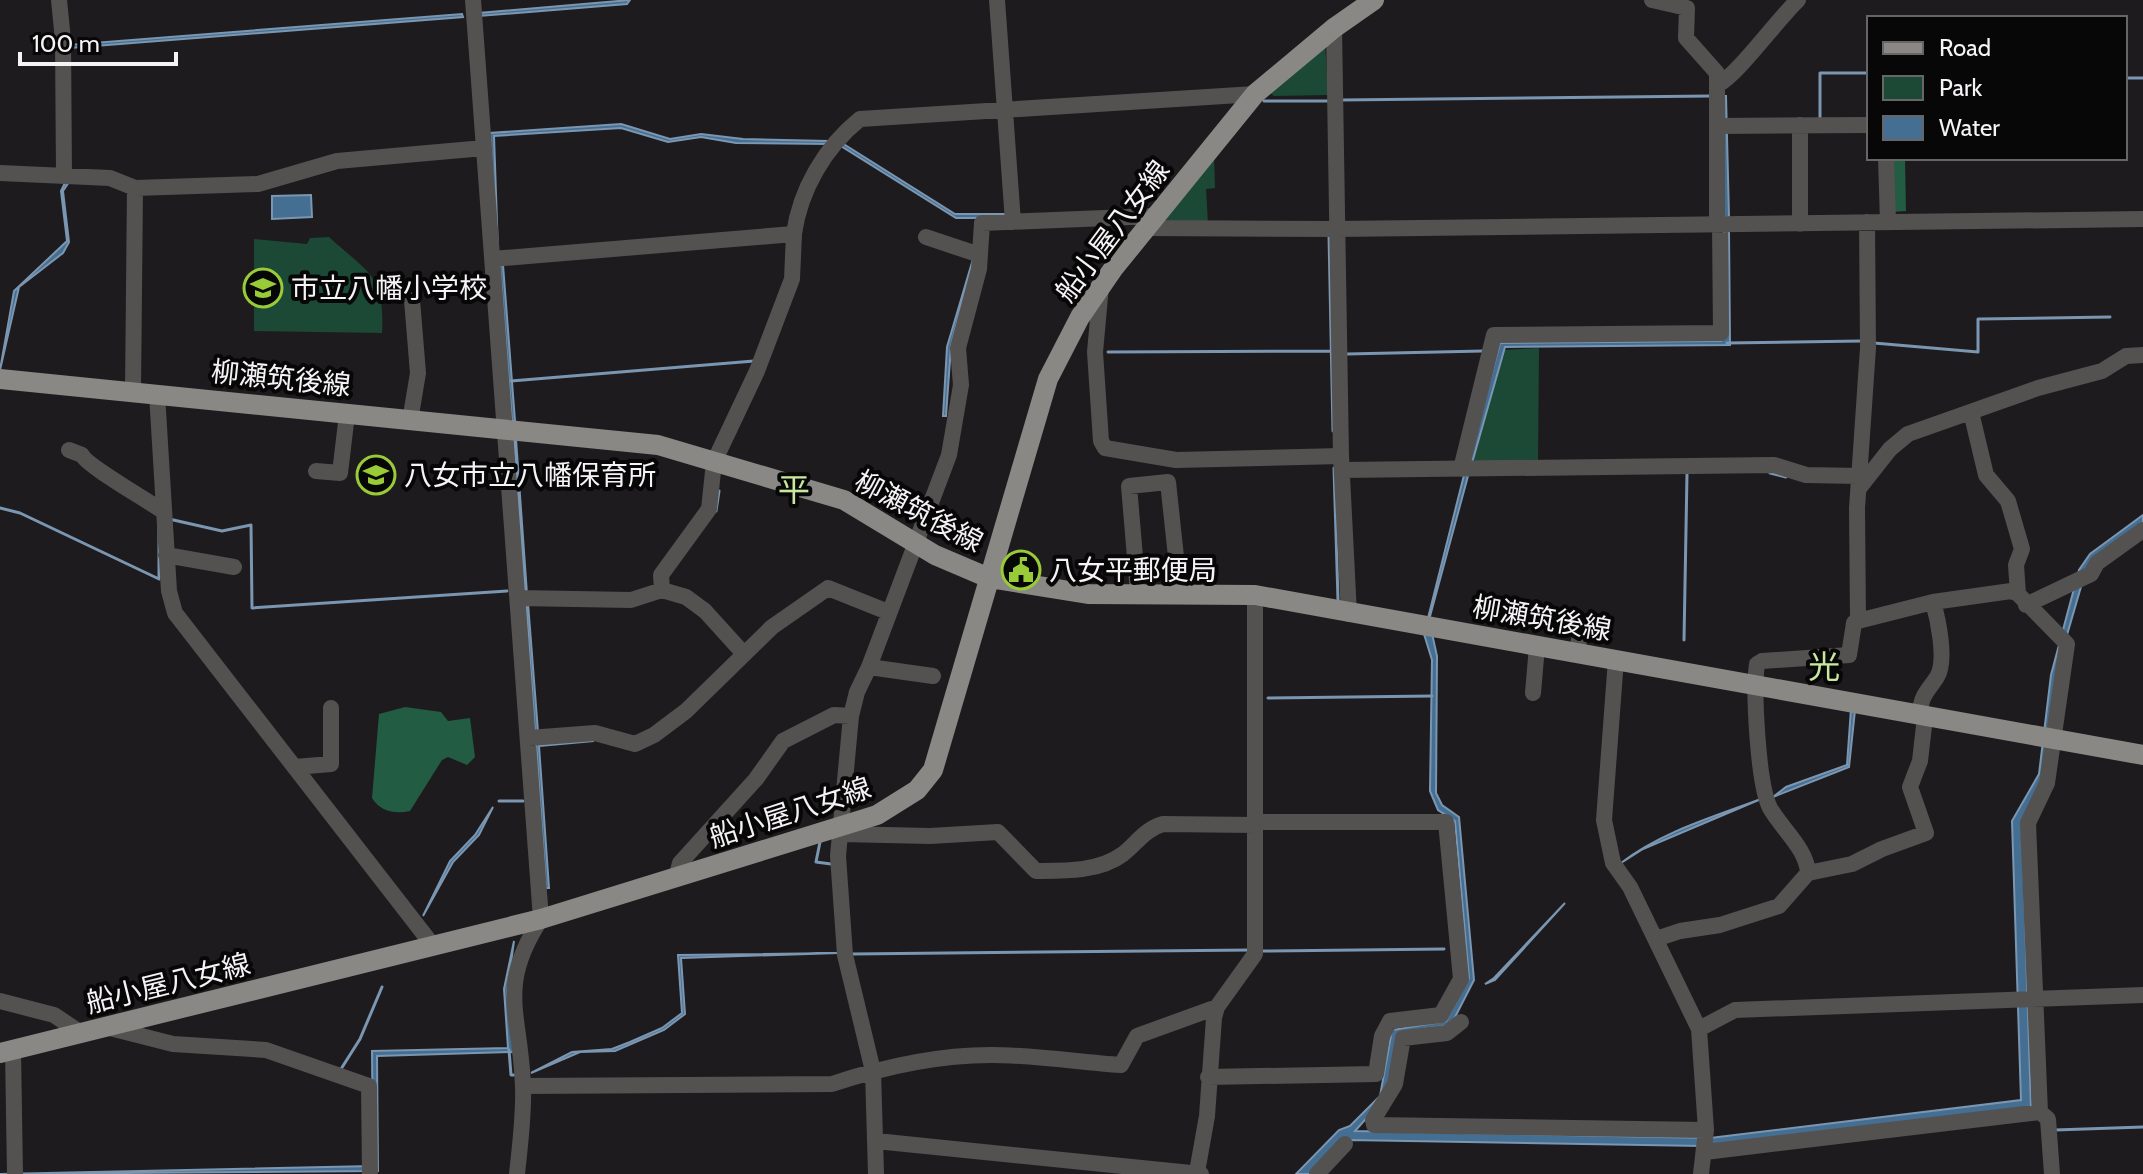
<svg xmlns="http://www.w3.org/2000/svg" width="2143" height="1174" font-family="Cabin,'Noto Sans JP',sans-serif">
<style>
.green{fill:#1b4935}
.forest{fill:#215c43}
.water{fill:#456e93;stroke:#7a96b0;stroke-width:2}
.lines{fill:none;stroke-linecap:round;stroke-linejoin:round}
.stream{stroke:#7a96b0;stroke-width:3}
.minor{stroke:#535250;stroke-width:16}
.major{stroke:#898884;stroke-width:20}
.labels{text-anchor:middle;dominant-baseline:central;stroke-width:8;stroke-linejoin:round;paint-order:stroke}
.street-label{font-size:28px;fill:#f5f3f5;stroke:#080708}
.poi-label{font-size:28px;fill:#f5f3f5;stroke:#080708;text-anchor:start}
.quarter-label{font-size:32px;fill:#c8e79f;stroke:#080708}
</style>
<rect width="100%" height="100%" fill="#1e1b1e"/>
<path class="green" d="M 1325,42 L 1328,95 L 1274,96 L 1270,93 Z
M 1214,155 L 1215,188 L 1206,189 L 1208,223 L 1159,226 Z
M 329,237 C 369,274 385,274 382,333 L 254,331 L 254,239 L 307,244 L 310,238 Z
M 1539,348 L 1538,463 L 1472,464 L 1502,350 Z"/>
<path class="forest" d="M 1890,158 L 1905,158 L 1906,211 L 1892,212 Z
M 405,707 L 441,712 L 448,721 L 470,718 L 475,757 L 467,765 L 448,757 L 442,760 L 410,811 C 396,814 380,812 372,798 L 379,714 Z"/>
<path class="water" d="M 630,0 L 627,4 L 479,16 L 479,13 Z
M 462,14 L 463,17 L 70,48 L 67,45 Z
M 1722,96 L 1726,96 L 1729,217 L 1723,217 Z
M 621,124 L 670,139 L 701,134 L 743,139 L 828,141 L 828,144 L 736,143 L 701,137 L 668,142 L 621,128 L 494,136 L 498,251 L 490,133 Z
M 842,143 L 955,214 L 1004,214 L 1004,218 L 956,218 L 841,146 Z
M 66,181 L 69,182 L 63,191 L 69,242 L 63,253 L 19,287 L 0,370 L 14,291 L 67,241 L 61,191 Z
M 311,195 L 312,217 L 272,219 L 272,196 Z
M 1724,231 L 1729,231 L 1730,345 L 1505,347 L 1472,463 L 1468,462 L 1500,343 L 1721,341 Z
M 973,259 L 951,346 L 946,416 L 943,416 L 947,347 Z
M 503,265 L 515,421 L 512,421 L 500,266 Z
M 514,439 L 516,439 L 527,594 L 525,594 Z
M 1464,475 L 1468,476 L 1429,620 L 1437,656 L 1436,793 L 1442,805 L 1459,817 L 1474,980 L 1451,1025 L 1401,1032 L 1391,1079 L 1372,1112 L 1355,1131 L 1710,1138 L 2021,1100 L 2012,821 L 2039,774 L 2051,675 L 2079,570 L 2090,554 L 2143,515 L 2143,523 L 2085,573 L 2060,659 L 2046,772 L 2022,823 L 2031,1109 L 1703,1146 L 1348,1140 L 1310,1174 L 1296,1174 L 1339,1130 L 1350,1126 L 1380,1096 L 1392,1030 L 1446,1021 L 1469,978 L 1455,821 L 1438,810 L 1430,791 L 1432,660 L 1424,634 Z
M 526,603 L 528,603 L 538,732 L 535,732 Z
M 1851,709 L 1855,710 L 1849,767 L 1773,797 L 1786,787 L 1847,765 Z
M 594,741 L 539,746 L 549,888 L 546,888 L 536,743 Z
M 1761,799 L 1643,849 L 1621,863 C 1661,832 1713,817 1761,799 Z
M 493,807 L 479,835 L 453,862 L 423,916 L 450,861 L 475,835 Z
M 1565,903 L 1495,980 L 1485,984 L 1494,978 Z
M 514,941 L 507,992 L 514,1052 L 377,1056 L 378,1171 L 0,1174 L 373,1166 L 372,1051 L 508,1048 L 504,989 Z
M 839,953 L 681,958 L 685,1014 L 664,1030 L 615,1051 L 580,1052 L 531,1073 L 572,1052 L 612,1049 L 630,1042 L 662,1028 L 682,1013 L 678,955 Z"/>
<g class="lines">
<path class="stream" d="M 2125,78 L 2143,78
M 1341,100 L 1711,96
M 1264,101 L 1328,101
M 1820,119 L 1820,73 L 1869,73
M 1329,235 L 1333,431
M 1727,343 L 1861,341
M 1874,343 L 1978,352 L 1978,319 L 2110,317
M 1108,352 L 1331,351
M 1347,354 L 1483,351
M 511,381 L 754,361
M 1334,468 L 1338,600
M 1770,473 L 1786,477
M 0,508 L 20,513 L 159,579 L 159,520
M 716,511 L 719,491
M 169,519 L 222,531 L 251,525 L 252,608 L 507,591
M 1684,640 L 1687,474
M 1268,698 L 1432,696
M 499,801 L 523,801
M 820,842 L 816,862 L 831,864
M 1263,951 L 1444,949
M 852,954 L 1251,950
M 509,1050 L 511,1075 L 514,1075
M 341,1069 L 360,1039 L 382,987
M 2055,1130 L 2143,1127"/>
<path class="minor" d="M 59,0 L 63,40 L 64,176
M 473,0 L 541,919 C 496,988 521,1014 523,1087 C 524,1116 520,1145 517,1174
M 997,0 L 1013,222
M 1652,0 L 1687,8 L 1686,38 L 1717,73 L 1717,225
M 1334,28 L 1341,456 L 1349,614
M 1719,84 C 1738,74 1777,20 1798,0
M 1717,126 L 1869,125
M 1886,158 L 1888,222
M 0,173 L 110,178 L 135,188 L 258,184 L 337,161 L 484,148
M 1800,224 L 1800,125
M 1146,228 L 1336,229 L 2143,219
M 926,237 L 980,255
M 492,259 L 794,234 C 800,190 825,147 860,119 L 1255,94
M 1101,286 L 1095,352 L 1101,441 L 1105,448 L 1176,460 L 1341,456
M 133,390 L 135,188
M 157,394 L 169,591 L 175,613 L 434,947
M 1971,412 L 1986,475 L 2008,501 L 2022,549 L 2016,565 L 2018,594 L 2067,644 L 2047,783 L 2028,823 L 2040,1112 L 2048,1119 L 2052,1174
M 410,421 L 418,373 L 411,288
M 69,450 L 82,455 C 87,466 149,501 164,512
M 1461,469 L 1494,335 L 1721,333 L 1720,225
M 1342,470 L 1774,465 L 1806,475 L 1859,476
M 316,471 L 340,473 L 347,414
M 1860,487 L 1890,449 L 1908,434 L 2038,388 L 2102,371 L 2126,356 L 2143,355
M 166,555 L 234,567
M 662,590 L 661,575 L 709,509 L 714,462 L 757,371 L 792,279 L 794,234
M 1138,593 L 1129,486 L 1168,482 L 1180,594
M 518,598 L 631,600 L 662,590 L 686,597 L 705,611 L 744,654
M 2026,605 L 2091,574 L 2097,563 L 2143,530
M 1858,621 L 1933,602 L 2011,591 L 2018,594
M 1577,652 L 1581,629
M 1616,659 L 1604,820 L 1613,863 L 1630,887 L 1699,1029 L 1706,1130 L 1701,1174
M 869,667 L 933,676
M 1533,693 L 1537,646
M 1919,716 C 1922,693 1926,694 1937,677 C 1947,661 1938,619 1933,602
M 529,738 L 595,733 L 635,744 L 654,735 L 686,711 L 772,627 L 828,588 L 888,612
M 295,767 L 331,764 L 331,708
M 841,834 L 930,836 L 998,832 L 1036,871 C 1064,871 1099,872 1123,854 C 1137,843 1145,829 1163,824 L 1255,825
M 1808,873 C 1807,849 1781,828 1770,808 C 1758,785 1753,691 1757,664 L 1762,661 L 1849,655 L 1854,623 L 1858,621 L 1857,508 L 1868,348 L 1867,222
M 676,878 L 680,863 L 756,779 L 783,741 L 834,715 L 851,716
M 1656,939 L 1680,931 L 1720,925 L 1779,906 L 1808,873 L 1852,864 L 1882,849 L 1926,833 L 1910,787 L 1920,761 L 1925,717
M 0,1001 L 54,1015 L 81,1033
M 1461,1022 L 1447,1033 L 1403,1038 L 1395,1084 L 1373,1120 L 1374,1125 L 1706,1130
M 106,1027 L 173,1044 L 266,1050 L 369,1086 L 370,1174
M 1699,1029 L 1735,1010 L 2143,995
M 13,1050 L 15,1174
M 1208,1077 L 1376,1074 L 1382,1036 L 1390,1021 L 1441,1015 L 1461,979 L 1446,822 L 1255,822
M 523,1086 L 832,1084 C 883,1067 937,1055 991,1055 C 1034,1055 1078,1062 1121,1065 L 1137,1036 L 1217,1007
M 876,1141 L 1201,1174
M 1705,1152 L 2040,1112
M 1197,1172 L 1207,1116 L 1214,1018 L 1217,1007 L 1255,954 L 1255,595
M 876,1174 L 873,1071 L 845,955 L 838,856 L 851,716 L 857,692 L 869,667 L 949,455 L 961,385 L 958,348 L 979,269 L 982,223 L 1155,216
M 1317,1174 L 1345,1144"/>
<path class="major" d="M 0,379 L 658,445 L 844,500 L 935,555 L 989,578 L 1088,594 L 1255,595 L 2143,755
M 0,1053 L 541,919 L 877,815 L 917,790 L 933,770 L 1048,379 L 1080,317 L 1113,269 L 1255,94 L 1334,28 L 1374,0"/>
</g>
<defs>
<g id="school-ring" transform="scale(2)"><circle r="9.5" fill="#080708" stroke="#98cb37" stroke-width="1.5"/><path d="M0-5L7-2L0 1L-7-2ZM-4 1L0 2.5L4 1V4Q0 6-4 4Z" fill="#98cb37"/></g>
<g id="civic-ring" transform="scale(2)"><circle r="9.5" fill="#080708" stroke="#98cb37" stroke-width="1.5"/><path d="M-.6-6.5H3V-4.5H.6V-3L4-1V1h2V6H-6V1h2V-1L-.6-3ZM-1.2 2.5V6h2.4V2.5Z" fill="#98cb37"/></g>
</defs>
<g fill-rule="evenodd">
<use href="#school-ring" x="263" y="288"/>
<use href="#school-ring" x="376" y="475"/>
<use href="#civic-ring" x="1021" y="570"/>
</g>
<g class="labels">
<g class="street-label">
<text transform="translate(1112 231) rotate(-53)">船小屋八女線</text>
<text transform="translate(281 378) rotate(6)">柳瀬筑後線</text>
<text transform="translate(919 511) rotate(28)">柳瀬筑後線</text>
<text transform="translate(1542 618) rotate(10)">柳瀬筑後線</text>
<text transform="translate(790 812) rotate(-18)">船小屋八女線</text>
<text transform="translate(168 983) rotate(-14)">船小屋八女線</text>
</g>
<g class="poi-label">
<text x="291" y="288">市立八幡小学校</text>
<text x="404" y="475">八女市立八幡保育所</text>
<text x="1049" y="570">八女平郵便局</text>
</g>
<g class="quarter-label">
<text x="794" y="489">平</text>
<text x="1824" y="666">光</text>
</g>
</g>
<rect x="1867" y="16" width="260" height="144" fill="#080708" stroke="#676567" stroke-width="2"/>
<rect x="1883" y="42" width="40" height="12" fill="#898884" stroke="#676567" stroke-width="2"/>
<text x="1939" y="56" font-size="24" fill="#f5f3f5">Road</text>
<rect x="1883" y="76" width="40" height="24" fill="#1b4935" stroke="#676567" stroke-width="2"/>
<text x="1939" y="96" font-size="24" fill="#f5f3f5">Park</text>
<rect x="1883" y="116" width="40" height="24" fill="#456e93" stroke="#676567" stroke-width="2"/>
<text x="1939" y="136" font-size="24" fill="#f5f3f5">Water</text>
<path d="M20 52v12h156v-12" fill="none" stroke="#f5f3f5" stroke-width="4"/>
<text x="32" y="52" font-size="24" fill="#f5f3f5" stroke="#080708" stroke-width="6" paint-order="stroke">100 m</text>
</svg>
